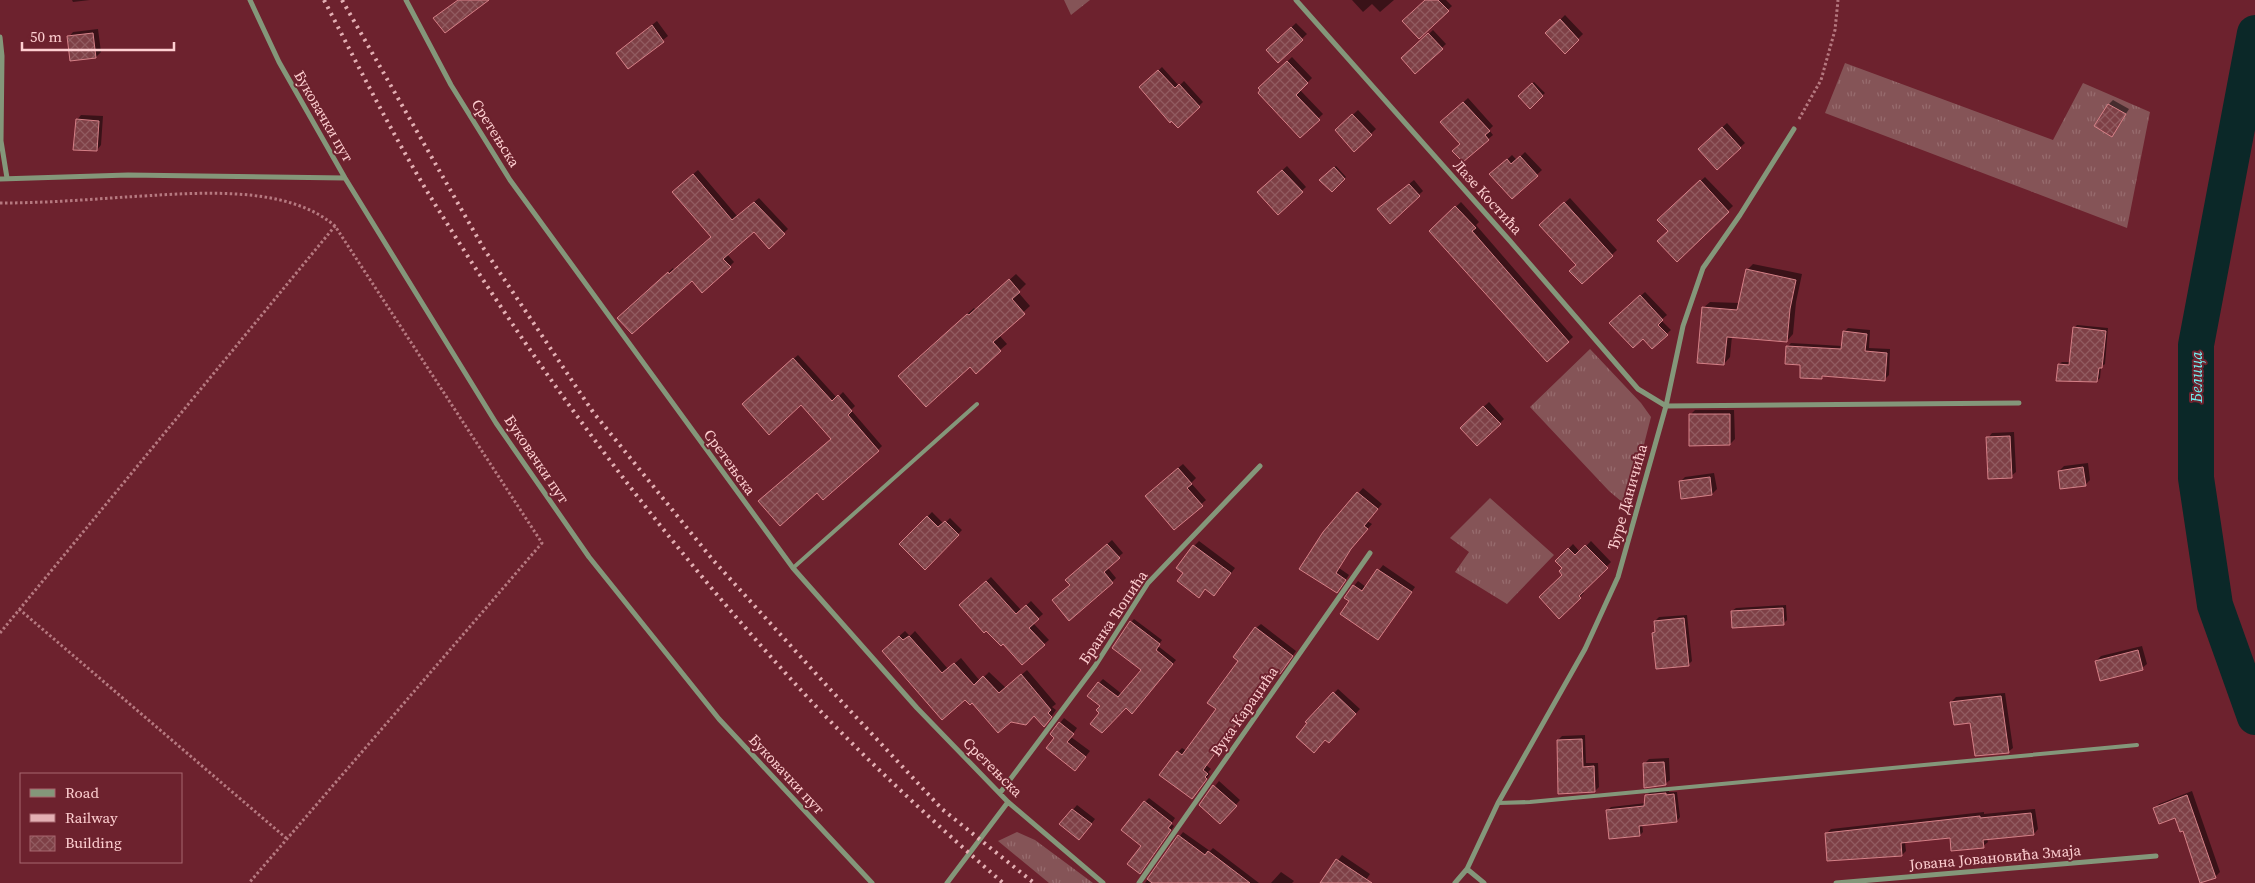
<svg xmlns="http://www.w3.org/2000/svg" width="2255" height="883" font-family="'Source Serif 4',serif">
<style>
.grass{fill:url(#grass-tufts)}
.shadow{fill:#0007}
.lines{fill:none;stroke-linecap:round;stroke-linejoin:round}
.river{stroke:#0b2828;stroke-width:36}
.building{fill:url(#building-cross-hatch);stroke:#d58087}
.path{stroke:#b67980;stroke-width:3;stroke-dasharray:2.5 2.5;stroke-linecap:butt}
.lane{stroke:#84977a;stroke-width:4}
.street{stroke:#84977a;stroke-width:5}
.rail{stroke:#e3afb3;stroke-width:4;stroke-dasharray:2.5 5;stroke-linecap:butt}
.labels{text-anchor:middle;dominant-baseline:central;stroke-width:4;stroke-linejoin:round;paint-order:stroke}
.street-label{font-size:15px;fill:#fecfd1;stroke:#6d222e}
.water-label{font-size:16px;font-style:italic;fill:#71f4f4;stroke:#6d222e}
</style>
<defs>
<pattern id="grass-tufts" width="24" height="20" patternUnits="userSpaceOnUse" patternTransform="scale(1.25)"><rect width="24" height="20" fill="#855457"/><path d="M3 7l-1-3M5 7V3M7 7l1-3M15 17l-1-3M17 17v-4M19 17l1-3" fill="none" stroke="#976c6e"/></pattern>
<pattern id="building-cross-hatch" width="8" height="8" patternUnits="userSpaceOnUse" patternTransform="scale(1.25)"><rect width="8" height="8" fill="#7e4046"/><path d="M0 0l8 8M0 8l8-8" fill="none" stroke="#915b60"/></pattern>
</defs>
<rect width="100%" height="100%" fill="#6d222e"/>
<path class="grass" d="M 1064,0 L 1090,0 L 1071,15 Z
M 1845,63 L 2053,140 L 2083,83 L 2150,112 L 2127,228 L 1825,113 Z
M 1590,349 L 1641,403 L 1651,417 L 1628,507 L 1609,491 L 1530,407 Z
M 1490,498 L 1554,555 L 1507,604 L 1455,572 L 1469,552 L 1450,538 Z
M 1017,832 L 1035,840 L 1093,883 L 1049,883 L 998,841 Z"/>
<path class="shadow" d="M 72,0 L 90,0 L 73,2 Z
M 1352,0 L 1394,0 L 1380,12 L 1372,4 L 1363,12 Z
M 1426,0 L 1446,0 L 1452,6 L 1419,37 Z
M 1565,15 L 1583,34 L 1565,52 L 1547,33 Z
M 657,21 L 668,36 L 629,67 L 617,53 Z
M 1296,23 L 1307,34 L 1278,61 L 1268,50 Z
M 98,29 L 101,52 L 96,57 L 69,37 L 73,32 Z
M 1433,30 L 1446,44 L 1416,72 L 1403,59 Z
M 1292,57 L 1312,78 L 1300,90 L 1323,114 L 1300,136 L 1260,88 Z
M 1162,67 L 1179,86 L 1184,81 L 1203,102 L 1178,126 L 1141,87 Z
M 1534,82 L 1545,93 L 1530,107 L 1519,96 Z
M 1468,98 L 1493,126 L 1489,130 L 1493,135 L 1463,160 L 1461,144 L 1442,122 Z
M 2113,100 L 2129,109 L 2112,135 L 2109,104 Z
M 1358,110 L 1376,129 L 1354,150 L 1336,131 Z
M 81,115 L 103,116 L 101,145 L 97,150 L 77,120 Z
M 1727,123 L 1745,143 L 1717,168 L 1699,149 Z
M 1525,152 L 1542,170 L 1512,198 L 1491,175 L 1512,155 L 1517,160 Z
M 1287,166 L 1306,187 L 1278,213 L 1263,188 Z
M 1336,166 L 1346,177 L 1332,190 L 1321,180 Z
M 698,170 L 737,216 L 759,198 L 788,229 L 769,247 L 754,231 L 727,254 L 734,262 L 730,266 L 692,279 L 623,313 L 673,268 L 674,270 L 712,237 L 678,187 Z
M 1705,177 L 1733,206 L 1677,260 L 1663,215 Z
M 1414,180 L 1423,191 L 1390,222 L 1378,209 Z
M 1570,198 L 1617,250 L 1582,283 L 1577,265 L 1541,225 Z
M 1461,202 L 1479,222 L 1476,225 L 1573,337 L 1548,360 L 1430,231 Z
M 1753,264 L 1802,274 L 1796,302 L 1793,334 L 1787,341 L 1732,336 L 1730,357 L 1724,364 L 1703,308 L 1710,302 L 1740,303 L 1747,270 Z
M 1016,274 L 1026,284 L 1018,292 L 1030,306 L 999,335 L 1007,344 L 1000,350 L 970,365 L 906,369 L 974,308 L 976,310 Z
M 1645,292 L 1667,315 L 1661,320 L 1671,330 L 1652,347 L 1643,337 L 1611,323 Z
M 2077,325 L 2108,328 L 2105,364 L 2101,367 L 2100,378 L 2097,381 L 2059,364 L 2062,362 L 2071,362 L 2074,328 Z
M 1848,328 L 1870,330 L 1869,348 L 1890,349 L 1889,375 L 1885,379 L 1824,375 L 1821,378 L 1802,363 L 1787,347 L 1791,343 L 1843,346 L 1844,332 Z
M 798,355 L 837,398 L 843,392 L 855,406 L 851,410 L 882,446 L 878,450 L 832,438 L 801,403 L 748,400 Z
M 1489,402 L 1504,419 L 1500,423 L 1461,428 Z
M 1695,410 L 1734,410 L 1735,439 L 1730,444 L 1690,415 Z
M 2014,432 L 2016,472 L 2011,476 L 1988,438 L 1992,433 Z
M 2088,463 L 2090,480 L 2085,485 L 2059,471 L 2064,466 Z
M 1183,464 L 1196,478 L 1191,483 L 1206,500 L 1174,528 L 1151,491 Z
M 1714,473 L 1717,489 L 1712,494 L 1680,482 L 1685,477 Z
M 1363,488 L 1382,504 L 1367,521 L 1372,524 L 1356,542 L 1339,568 L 1349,575 L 1341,587 L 1301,569 L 1324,532 Z
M 932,512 L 944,524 L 950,518 L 962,530 L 925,569 L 901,544 Z
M 1112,540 L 1123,553 L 1107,567 L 1116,578 L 1112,582 L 1071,585 L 1071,576 Z
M 1199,541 L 1235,568 L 1218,590 L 1206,588 L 1203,591 L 1185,573 L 1194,546 Z
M 1591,541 L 1611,562 L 1582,591 L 1584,593 L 1559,617 L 1564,575 L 1564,568 L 1557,561 L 1573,544 L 1580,552 Z
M 1383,565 L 1415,587 L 1378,639 L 1351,600 L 1354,586 L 1358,581 L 1366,587 Z
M 991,577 L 1021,610 L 1031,601 L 1043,614 L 1033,623 L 1049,640 L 1044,644 L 965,601 Z
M 1786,605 L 1787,620 L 1783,624 L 1732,611 L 1736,608 Z
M 1687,615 L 1692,661 L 1688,665 L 1653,633 L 1656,630 L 1655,621 L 1659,617 Z
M 1134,619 L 1162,640 L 1158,646 L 1176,660 L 1135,708 L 1126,707 L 1101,713 L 1102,706 L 1089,696 L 1099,683 L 1103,679 L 1122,694 L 1142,670 L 1131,622 Z
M 1261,624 L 1296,651 L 1284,668 L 1276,670 L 1206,765 L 1211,769 L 1208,772 L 1210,774 L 1192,798 L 1178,752 L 1182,748 L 1187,751 L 1218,709 L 1240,661 L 1256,628 Z
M 905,631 L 910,636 L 915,631 L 948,669 L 961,658 L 980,681 L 989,672 L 1006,688 L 1027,670 L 1056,704 L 1052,707 L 1056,710 L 1049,720 L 1035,714 L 972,701 L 889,645 Z
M 2142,646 L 2147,664 L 2142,668 L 2096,661 L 2101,656 Z
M 1338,689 L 1360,709 L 1329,742 L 1307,722 Z
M 2005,693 L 2013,748 L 2008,752 L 1971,721 L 1951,702 L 1956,697 Z
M 1064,718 L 1077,728 L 1071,737 L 1090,751 L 1079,765 L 1055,738 L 1060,723 Z
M 1585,735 L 1586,763 L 1598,763 L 1599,787 L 1595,791 L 1558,740 L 1562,736 Z
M 1669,758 L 1670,780 L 1665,784 L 1644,764 L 1649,759 Z
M 1219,781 L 1240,800 L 1224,818 L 1200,805 Z
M 1669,790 L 1669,792 L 1677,792 L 1680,817 L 1677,821 L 1642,824 L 1643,832 L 1640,835 L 1607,811 L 1611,807 L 1646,803 L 1646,796 L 1650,792 Z
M 2192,791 L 2220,872 L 2215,877 L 2175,816 L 2154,809 L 2159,804 Z
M 1149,798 L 1175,818 L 1171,824 L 1174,826 L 1144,869 L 1145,802 Z
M 1077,805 L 1095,819 L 1083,834 L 1061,824 Z
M 2035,809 L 2038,829 L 2034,834 L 1987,839 L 1988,842 L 1983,846 L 1951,837 L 1905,842 L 1906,851 L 1902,855 L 1826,834 L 1831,829 L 1984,812 L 1984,814 Z
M 1183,832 L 1210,851 L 1213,848 L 1259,883 L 1145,883 Z
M 1342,855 L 1370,874 L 1364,883 L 1321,883 Z
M 1281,872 L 1294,881 L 1292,883 L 1271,883 Z"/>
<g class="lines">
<path class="river" d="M 2255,33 L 2196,345 L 2196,478 L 2215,605 L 2255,717"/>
</g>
<path class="building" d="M 458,0 L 489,0 L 445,33 L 433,18 Z
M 1425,0 L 1438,0 L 1449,11 L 1419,39 L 1402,21 Z
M 1560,19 L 1579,40 L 1565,54 L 1545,33 Z
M 652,25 L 664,42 L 628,69 L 616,53 Z
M 1291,27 L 1303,40 L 1278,63 L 1266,50 Z
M 93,33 L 96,58 L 70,61 L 67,36 Z
M 1428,33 L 1443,49 L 1415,74 L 1401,58 Z
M 1287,61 L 1308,83 L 1296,95 L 1320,120 L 1300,138 L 1258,93 L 1260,90 L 1258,88 Z
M 1158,70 L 1175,88 L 1179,84 L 1200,107 L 1178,128 L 1171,121 L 1170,123 L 1139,87 Z
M 1532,83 L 1543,96 L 1530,109 L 1518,96 Z
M 1463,102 L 1490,131 L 1485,135 L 1489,140 L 1463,162 L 1452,151 L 1460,144 L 1440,122 Z
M 2108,104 L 2126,114 L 2112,137 L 2094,126 Z
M 1352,114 L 1372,135 L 1354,152 L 1335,130 Z
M 76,119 L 99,121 L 97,151 L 73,150 Z
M 1722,127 L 1741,148 L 1717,170 L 1698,149 Z
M 1520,156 L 1538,176 L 1512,199 L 1489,174 L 1507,159 L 1511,164 Z
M 1334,167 L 1345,179 L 1332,192 L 1319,180 Z
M 1282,170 L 1303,192 L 1278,215 L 1257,192 Z
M 693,174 L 732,220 L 754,202 L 785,234 L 769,249 L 754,232 L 723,259 L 731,267 L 702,293 L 692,281 L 632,334 L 617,318 L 668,272 L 669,274 L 711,237 L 672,192 Z
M 1700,180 L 1729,212 L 1677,262 L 1657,241 L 1668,231 L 1657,220 Z
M 1409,184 L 1420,196 L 1390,224 L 1377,209 Z
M 1564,202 L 1613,256 L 1582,284 L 1569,271 L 1576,265 L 1539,225 Z
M 1455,206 L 1476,228 L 1472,231 L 1569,342 L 1547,362 L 1429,231 Z
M 1746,269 L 1796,280 L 1790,309 L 1787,342 L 1727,337 L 1724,365 L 1697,363 L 1702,307 L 1737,310 Z
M 1009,279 L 1020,292 L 1012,299 L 1025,314 L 993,342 L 1001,351 L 976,374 L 970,367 L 926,407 L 898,376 L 967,314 L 969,315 Z
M 1640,295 L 1663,320 L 1658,325 L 1668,335 L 1652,349 L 1643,339 L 1633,348 L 1609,323 Z
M 2073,327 L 2106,331 L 2102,368 L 2099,368 L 2097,382 L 2056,381 L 2058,364 L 2069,365 Z
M 1843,331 L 1867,334 L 1865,351 L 1887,353 L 1885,381 L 1822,376 L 1822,379 L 1800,378 L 1800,365 L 1785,364 L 1786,346 L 1841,349 Z
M 793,358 L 832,401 L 838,395 L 852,411 L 848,415 L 879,451 L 823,500 L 817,493 L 780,526 L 758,501 L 831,439 L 801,405 L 769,435 L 742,404 Z
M 1483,406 L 1501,424 L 1477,446 L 1460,428 Z
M 1689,414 L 1730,414 L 1730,445 L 1689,446 Z
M 2010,436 L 2012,478 L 1988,479 L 1986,437 Z
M 2083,467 L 2086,486 L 2060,489 L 2058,471 Z
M 1178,468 L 1192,484 L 1187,488 L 1203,506 L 1174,530 L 1145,496 Z
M 1710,477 L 1712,495 L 1681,499 L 1679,481 Z
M 1357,492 L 1378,509 L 1364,526 L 1368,529 L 1351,549 L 1336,573 L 1346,580 L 1337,593 L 1299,569 L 1323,532 Z
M 927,516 L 938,527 L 945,521 L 959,535 L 925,570 L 899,544 Z
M 1107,544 L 1120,558 L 1104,572 L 1113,583 L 1069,621 L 1052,600 L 1070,585 L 1065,580 Z
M 1193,545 L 1231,573 L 1214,596 L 1205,589 L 1199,598 L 1177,581 L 1183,573 L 1176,568 Z
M 1585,545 L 1608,568 L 1579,596 L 1581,598 L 1559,619 L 1539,597 L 1562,575 L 1559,571 L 1562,568 L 1555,561 L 1568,548 L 1575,555 Z
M 1377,569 L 1412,592 L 1378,640 L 1340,614 L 1349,601 L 1344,598 L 1353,585 L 1362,591 Z
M 986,581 L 1016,614 L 1026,605 L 1039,619 L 1029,628 L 1045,645 L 1022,665 L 1003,644 L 1001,646 L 986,631 L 984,633 L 959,605 Z
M 1783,608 L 1784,625 L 1732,628 L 1731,611 Z
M 1684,618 L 1689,666 L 1656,669 L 1652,633 L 1655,632 L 1654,621 Z
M 1130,621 L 1160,644 L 1156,650 L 1173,664 L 1132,714 L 1126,708 L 1102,733 L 1090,724 L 1099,713 L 1096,710 L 1100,706 L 1087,696 L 1098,682 L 1118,697 L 1141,670 L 1112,648 Z
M 1255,627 L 1293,656 L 1280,674 L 1275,671 L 1203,770 L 1208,774 L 1205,777 L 1207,779 L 1192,799 L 1159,775 L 1177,751 L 1182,755 L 1216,709 L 1207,703 L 1238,661 L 1233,657 Z
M 899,636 L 903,640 L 909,636 L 942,673 L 954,663 L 974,685 L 983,676 L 999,693 L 1021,674 L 1051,710 L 1048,713 L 1052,717 L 1044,727 L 1034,716 L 1026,725 L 1011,722 L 998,733 L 972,703 L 970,705 L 965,700 L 942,720 L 882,651 Z
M 2138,650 L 2143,670 L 2100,681 L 2095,661 Z
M 1333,692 L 1356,714 L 1329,743 L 1325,740 L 1314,753 L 1296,737 L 1307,723 L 1305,722 Z
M 2001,696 L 2009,753 L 1975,756 L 1970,723 L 1954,725 L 1950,702 Z
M 1059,722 L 1074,734 L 1067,742 L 1086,757 L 1075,771 L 1046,748 L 1054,738 L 1050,734 Z
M 1582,739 L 1583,767 L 1594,766 L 1595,792 L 1558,794 L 1557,740 Z
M 1664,762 L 1666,785 L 1644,788 L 1643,763 Z
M 1213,785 L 1237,806 L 1220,824 L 1199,805 Z
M 1666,793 L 1666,795 L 1674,794 L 1677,822 L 1639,826 L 1640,836 L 1609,839 L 1606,810 L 1644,806 L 1645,795 Z
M 2187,795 L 2216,878 L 2200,883 L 2183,831 L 2180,832 L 2175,818 L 2159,824 L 2153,808 Z
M 1144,801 L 1172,823 L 1168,828 L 1171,830 L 1140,874 L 1127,864 L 1141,846 L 1121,830 Z
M 1072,809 L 1092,824 L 1079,840 L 1059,824 Z
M 2031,813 L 2034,835 L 1983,840 L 1984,848 L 1951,851 L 1950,838 L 1901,843 L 1902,856 L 1827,861 L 1825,833 L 1980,816 L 1980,818 Z
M 1178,835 L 1205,855 L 1208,851 L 1250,883 L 1152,883 L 1147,879 Z
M 1336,859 L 1372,883 L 1320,883 Z"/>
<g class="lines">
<path class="path" d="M 1799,119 L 1821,80 L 1835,30 L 1838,0
M 0,203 C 42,203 84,200 125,197 C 188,194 284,182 335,226 L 542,543 L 249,883
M 19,609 L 286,838
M 0,633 L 335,226"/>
<path class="lane" d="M 793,568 L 977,404
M 1498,803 L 1530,802 L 2137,745"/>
<path class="street" d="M 250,0 L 279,62 L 345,178 L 496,423 L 589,557 L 719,719 L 872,883
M 406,0 L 451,85 L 510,180 L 793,568 L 917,708 L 1008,802 L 1103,883
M 1296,0 L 1510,241 L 1638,389 L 1666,406 L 2019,403
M 0,37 L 2,56 L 1,141 L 7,178
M 0,179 L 128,175 L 345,178
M 1000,793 L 1095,666 L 1148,583 L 1260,466
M 1467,869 L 1484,883
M 947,883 L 1008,802
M 1139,883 L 1370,553
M 1455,883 L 1467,869 L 1498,803 L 1585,649 L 1618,577 L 1666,406 L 1683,326 L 1703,268 L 1740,215 L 1794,129
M 1836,883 L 2156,856"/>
<path class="rail" d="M 324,0 C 362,73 399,148 443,217 C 550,389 673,552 811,701 C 871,765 937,825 1003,883
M 342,0 L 484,249 L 593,412 L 713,560 L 828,687 L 942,809 L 1034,883"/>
</g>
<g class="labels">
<g class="street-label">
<text transform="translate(324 116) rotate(60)">Буковачки пут</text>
<text transform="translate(496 133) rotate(58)">Сретењска</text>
<text transform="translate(1488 197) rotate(48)">Лазе Костића</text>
<text transform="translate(537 459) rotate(56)">Буковачки пут</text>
<text transform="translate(730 462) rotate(54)">Сретењска</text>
<text transform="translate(1627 497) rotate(-74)">Ђуре Даничића</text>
<text transform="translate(1113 617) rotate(-56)">Бранка Ћопића</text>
<text transform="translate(1244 711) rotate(-55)">Вука Караџића</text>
<text transform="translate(993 767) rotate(45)">Сретењска</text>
<text transform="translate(787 774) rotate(47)">Буковачки пут</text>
<text transform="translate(1995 857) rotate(-5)">Јована Јовановића Змаја</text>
</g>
<g class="water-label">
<text transform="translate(2196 377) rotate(-90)">Белица</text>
</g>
</g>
<rect x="20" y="773" width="162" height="90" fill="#6d222e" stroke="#a7676f"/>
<rect x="30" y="789" width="25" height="8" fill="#84977a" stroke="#a7676f"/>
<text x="65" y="798" font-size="15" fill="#fecfd1">Road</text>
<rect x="30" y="814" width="25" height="8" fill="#e3afb3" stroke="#a7676f"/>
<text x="65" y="823" font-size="15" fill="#fecfd1">Railway</text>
<rect x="30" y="836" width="25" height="15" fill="url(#building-cross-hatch)" stroke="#a7676f"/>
<text x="65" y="848" font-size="15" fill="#fecfd1">Building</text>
<path d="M22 42v8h152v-8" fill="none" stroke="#fecfd1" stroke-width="2.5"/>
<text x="30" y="42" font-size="15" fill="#fecfd1" stroke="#6d222e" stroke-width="4" paint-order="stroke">50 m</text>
</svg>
